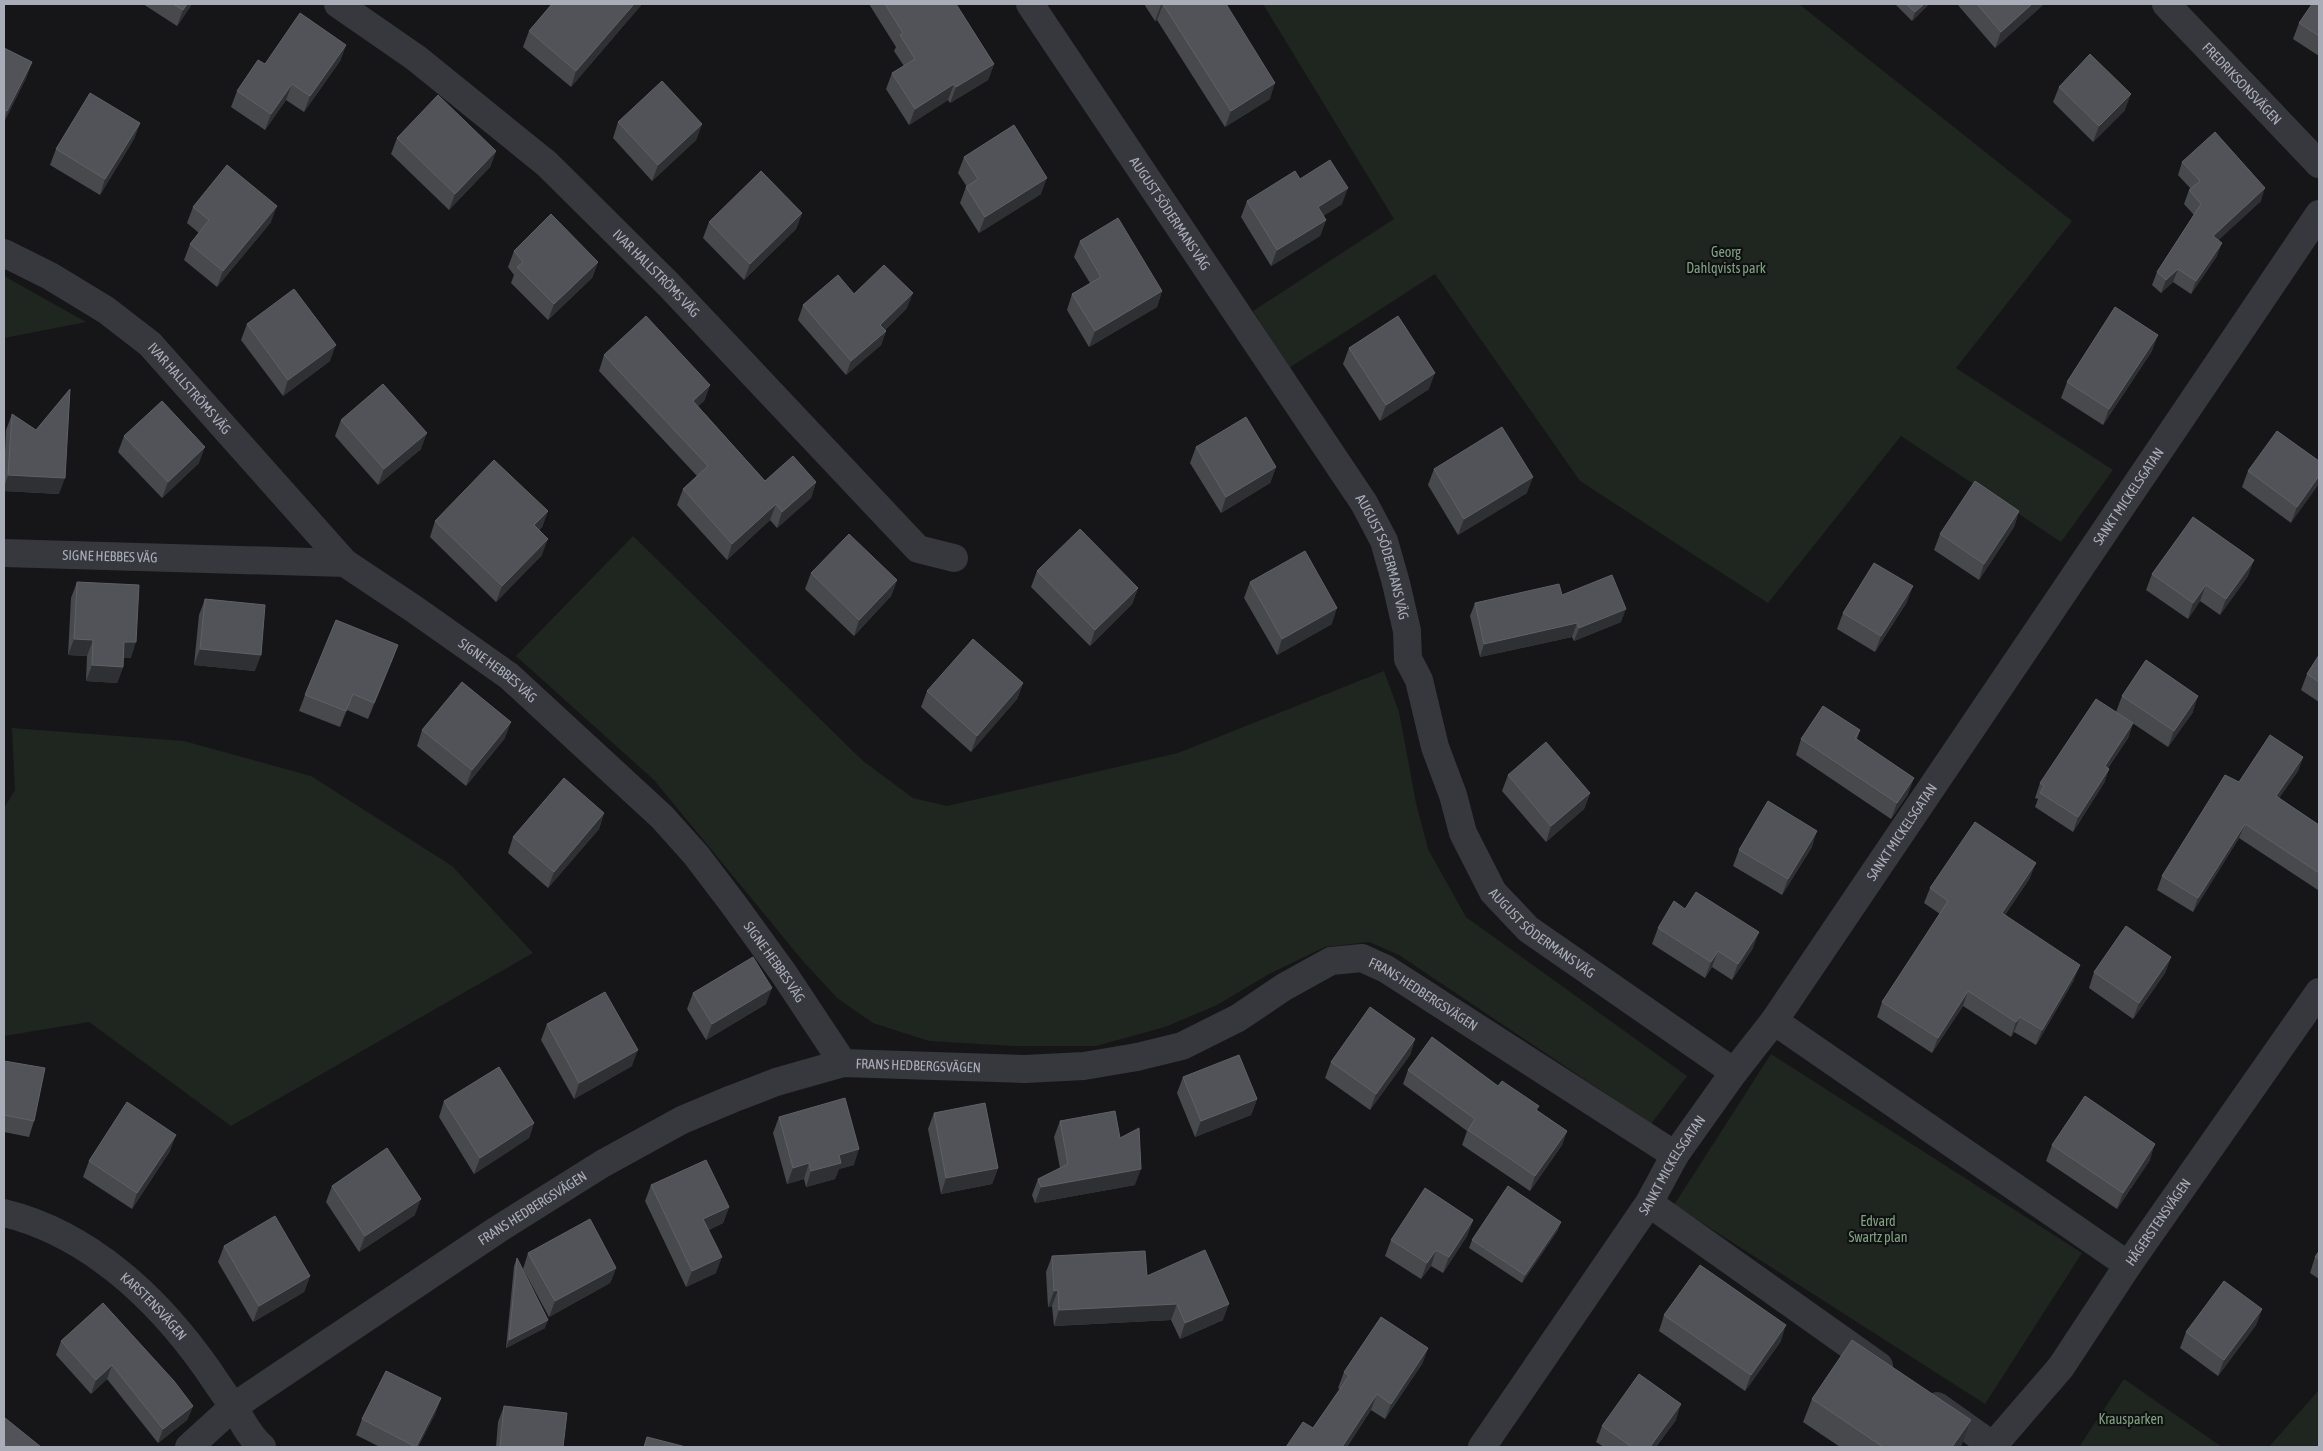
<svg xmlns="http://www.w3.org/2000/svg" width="2323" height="1451" font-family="'Asap Condensed',sans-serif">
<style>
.green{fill:#1e261f}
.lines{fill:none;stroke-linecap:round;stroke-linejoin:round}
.street{stroke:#37383d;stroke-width:28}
.wall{fill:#47494d}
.shaded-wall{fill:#2f3033}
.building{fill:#525359;stroke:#5f6168}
.labels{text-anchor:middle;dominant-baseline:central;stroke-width:4.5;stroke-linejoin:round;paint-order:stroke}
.street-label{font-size:14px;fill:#a8adb8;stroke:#111113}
.park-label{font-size:14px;fill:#7fa381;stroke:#111113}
</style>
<rect width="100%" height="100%" fill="#161618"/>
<path class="green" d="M 1263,4 L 1799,4 L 2072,221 L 1956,368 L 2113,470 L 2061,542 L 1901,436 L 1768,603 L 1580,481 L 1435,274 L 1289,368 L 1253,311 L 1394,219 Z
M 4,276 L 86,322 L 4,338 Z
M 633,536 L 863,761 L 913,798 L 947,806 L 1178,753 L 1384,671 L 1399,712 L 1416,803 L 1428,849 L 1466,917 L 1687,1076 L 1651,1124 L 1399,955 L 1369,942 L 1325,947 L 1269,974 L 1217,1005 L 1165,1027 L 1096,1046 L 1014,1046 L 929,1041 L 873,1023 L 837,998 L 802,960 L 654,780 L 516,656 Z
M 12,728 L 184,741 L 311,776 L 452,866 L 533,953 L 231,1126 L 89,1022 L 4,1036 L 4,808 L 15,790 Z
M 1771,1054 L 2082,1253 L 1985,1404 L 1674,1205 Z
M 2124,1379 L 2222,1447 L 2079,1447 Z
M 2319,1390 L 2319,1447 L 2269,1447 Z"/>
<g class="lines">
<g class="street">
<path id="s1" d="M 338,4 L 416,58 L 547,164 L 669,285 L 918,549 L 954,558"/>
<path id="s2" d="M 1030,4 L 1364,503 L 1384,541 L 1396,583 L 1407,631 L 1408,659 L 1419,680 L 1435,747 L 1453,795 L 1463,833 L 1493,892 L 1528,929 L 1734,1072"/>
<path id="s3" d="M 2166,4 L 2319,164"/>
<path id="s4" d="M 4,253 L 50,276 L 106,310 L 150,344 L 345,563"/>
<path id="s5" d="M 4,553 L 345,563 L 414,609 L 509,676 L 662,817 L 696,855 L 734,905 L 784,974 L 843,1063"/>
<path d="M 1774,1021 L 2128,1265"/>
<path d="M 1649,1203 L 1879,1366"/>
<path id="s6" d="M 4,1213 C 90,1234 158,1299 208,1370 C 216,1382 225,1395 234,1408 C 243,1422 249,1436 262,1447"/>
<path d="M 1937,1406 L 1993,1446"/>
<path id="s7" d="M 189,1447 L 233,1407 L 497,1230 L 602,1164 L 682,1120 L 732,1099 L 776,1082 L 843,1063 L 1025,1069 L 1084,1066 L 1137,1057 L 1182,1046 L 1238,1018 L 1284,987 L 1331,961 L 1362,958 L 1386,969 L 1675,1155"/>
<path id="s8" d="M 1482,1447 L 1649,1203 L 1675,1155 L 1734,1072 L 1774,1021 L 2319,214"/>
<path id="s9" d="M 1992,1447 L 2061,1367 L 2128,1265 L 2319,992"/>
</g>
</g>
<path class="wall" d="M 143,4 L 192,4 L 177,26 Z
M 552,4 L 642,4 L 571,87 L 523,47 L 529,31 Z
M 869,4 L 956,4 L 994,64 L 988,80 L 950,103 L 948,100 L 909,125 L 886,89 L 892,73 L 904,66 L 894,51 L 896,47 Z
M 1144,4 L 1226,4 L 1270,99 L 1225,127 L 1157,20 L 1155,21 Z
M 1895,4 L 1929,4 L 1912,21 Z
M 1957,4 L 2044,4 L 1995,48 Z
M 2319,4 L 2319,56 L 2293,39 L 2299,23 Z
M 346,45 L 340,61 L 304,112 L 286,100 L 265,130 L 231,107 L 237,91 L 265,64 Z
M 4,48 L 32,62 L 26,78 L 4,122 Z
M 2059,87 L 2125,110 L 2093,142 L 2053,102 Z
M 618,122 L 702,124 L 696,140 L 652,181 L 613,138 Z
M 140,123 L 134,139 L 100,195 L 50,165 L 56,149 Z
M 397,138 L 496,151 L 490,167 L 449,210 L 391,154 Z
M 964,157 L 1041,194 L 979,233 L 960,203 L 966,187 L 967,187 L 958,173 Z
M 2182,162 L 2261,201 L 2218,240 L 2217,256 L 2191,294 L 2173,282 L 2161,293 L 2152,285 L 2157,272 L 2194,215 L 2184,204 L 2189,190 L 2191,189 L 2178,175 Z
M 1300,179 L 1342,204 L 1323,216 L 1326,220 L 1320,236 L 1271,266 L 1241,217 L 1247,201 Z
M 193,207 L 271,222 L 217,287 L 184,260 L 190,244 L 199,233 L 187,223 Z
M 802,213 L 796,229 L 744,280 L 703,238 L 709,222 Z
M 1080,241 L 1162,291 L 1157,307 L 1089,347 L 1067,310 L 1072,294 L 1090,283 L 1074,257 Z
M 514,251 L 598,262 L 592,278 L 548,320 L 511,283 L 514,275 L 508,267 Z
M 854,294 L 907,308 L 885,330 L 886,331 L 881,345 L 846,375 L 798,320 L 803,305 Z
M 247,324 L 330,361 L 283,396 L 241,340 Z
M 1349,348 L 1429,389 L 1380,421 L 1343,364 Z
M 2152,351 L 2103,425 L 2061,398 L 2067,382 Z
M 604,355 L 710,385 L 704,401 L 698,406 L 765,481 L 816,482 L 811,498 L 777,528 L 770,520 L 727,560 L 677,505 L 683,489 L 697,476 L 599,371 Z
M 12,414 L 59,494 L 4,491 L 4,472 L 6,430 Z
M 341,420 L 421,449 L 378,485 L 335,436 Z
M 124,436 L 199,463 L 162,498 L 118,452 Z
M 1196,447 L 1276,467 L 1270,483 L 1221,513 L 1190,463 Z
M 2319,461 L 2291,523 L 2242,487 L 2248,471 Z
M 1434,469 L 1527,493 L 1458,535 L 1428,485 Z
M 548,511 L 542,527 L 539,530 L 542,555 L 496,602 L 430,537 L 435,521 Z
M 2019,511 L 2014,527 L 1979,580 L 1934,550 L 1940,534 Z
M 1037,571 L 1138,588 L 1132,604 L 1090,646 L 1031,587 Z
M 811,573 L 897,580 L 891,596 L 854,636 L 805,589 Z
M 2152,574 L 2248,576 L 2220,615 L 2200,601 L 2188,619 L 2146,590 Z
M 77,582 L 131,658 L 123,658 L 123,667 L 117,683 L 86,681 L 87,656 L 68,655 L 71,598 Z
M 1250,582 L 1332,624 L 1277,655 L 1244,598 Z
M 1562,595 L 1621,622 L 1574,641 L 1572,637 L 1480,657 L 1470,616 L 1475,603 Z
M 205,599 L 255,671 L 194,665 L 199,615 Z
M 1907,602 L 1875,652 L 1837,629 L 1843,613 Z
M 398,645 L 392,661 L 368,719 L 347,710 L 340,727 L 299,711 L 305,695 Z
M 2319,655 L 2319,702 L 2301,690 L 2307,674 Z
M 1023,683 L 1017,699 L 971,752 L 921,707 L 927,691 Z
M 2122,696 L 2193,712 L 2168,747 L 2116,712 Z
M 2133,723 L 2128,738 L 2108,768 L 2109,769 L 2104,783 L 2073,832 L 2035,807 L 2038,799 L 2035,798 L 2040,783 Z
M 422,730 L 505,738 L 466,786 L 417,746 Z
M 1860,730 L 1857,739 L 1908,794 L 1891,819 L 1796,755 L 1801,739 Z
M 2303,757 L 2298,771 L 2279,798 L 2319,825 L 2319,887 L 2318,890 L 2239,838 L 2193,912 L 2157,890 L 2162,876 L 2239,782 Z
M 1508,775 L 1590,793 L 1584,809 L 1546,842 L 1502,791 Z
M 604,813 L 599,829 L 548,888 L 508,853 L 513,837 Z
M 1812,847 L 1782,895 L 1733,866 L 1739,850 Z
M 2030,878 L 2005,915 L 2074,980 L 2036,1045 L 2014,1032 L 2011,1037 L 1963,1006 L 1932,1053 L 1877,1017 L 1882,1002 L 1940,914 L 1924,903 L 1930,888 Z
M 1658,928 L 1753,948 L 1732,980 L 1712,967 L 1705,978 L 1652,944 Z
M 2171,957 L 2165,973 L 2133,1019 L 2089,988 L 2094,972 Z
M 693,993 L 766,1004 L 706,1040 L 687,1009 Z
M 547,1024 L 632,1066 L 574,1099 L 541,1040 Z
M 1415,1039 L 1410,1055 L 1370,1110 L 1325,1078 L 1331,1062 Z
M 4,1061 L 34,1121 L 29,1137 L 4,1132 Z
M 1408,1070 L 1498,1086 L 1537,1110 L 1567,1131 L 1562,1145 L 1530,1191 L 1462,1145 L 1467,1131 L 1403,1084 Z
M 1183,1077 L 1257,1099 L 1251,1115 L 1195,1137 L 1177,1093 Z
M 444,1101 L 534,1123 L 529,1138 L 474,1174 L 439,1117 Z
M 934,1113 L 998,1168 L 992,1184 L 941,1194 L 928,1129 Z
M 779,1117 L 854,1165 L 839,1169 L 835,1179 L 806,1187 L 804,1179 L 787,1184 L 773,1133 Z
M 1060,1121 L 1120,1138 L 1135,1185 L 1035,1203 L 1032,1195 L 1038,1179 L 1060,1168 L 1054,1137 Z
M 2052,1145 L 2150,1160 L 2117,1209 L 2046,1161 Z
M 170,1151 L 132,1209 L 83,1177 L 89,1161 Z
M 651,1185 L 729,1207 L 723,1223 L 709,1230 L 716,1273 L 686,1287 L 645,1201 Z
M 332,1186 L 415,1215 L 359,1252 L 326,1202 Z
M 1473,1220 L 1467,1236 L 1443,1273 L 1431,1266 L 1421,1279 L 1385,1256 L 1391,1240 Z
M 1558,1230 L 1522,1283 L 1469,1248 L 1472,1240 Z
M 224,1246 L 310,1276 L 304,1292 L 253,1322 L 218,1262 Z
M 2319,1251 L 2319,1279 L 2310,1273 L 2315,1257 Z
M 528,1253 L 616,1268 L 610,1283 L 549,1317 L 523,1269 Z
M 1052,1256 L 1147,1276 L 1223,1320 L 1180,1339 L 1171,1320 L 1054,1326 L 1052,1306 L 1048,1307 L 1046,1272 Z
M 517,1258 L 545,1328 L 506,1348 L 514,1266 Z
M 103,1303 L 193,1406 L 187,1420 L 158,1443 L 107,1379 L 91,1394 L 56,1355 L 61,1341 Z
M 2262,1309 L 2256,1325 L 2218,1376 L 2180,1348 L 2186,1332 Z
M 1664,1315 L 1781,1341 L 1745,1391 L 1659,1331 Z
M 1428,1348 L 1422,1364 L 1385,1419 L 1371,1410 L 1347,1447 L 1286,1447 L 1313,1428 L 1340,1389 L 1338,1388 L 1344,1372 Z
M 441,1398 L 435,1414 L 418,1447 L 380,1447 L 356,1435 L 362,1419 Z
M 1812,1399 L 1962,1444 L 1960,1447 L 1840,1447 L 1803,1422 Z
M 504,1406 L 563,1447 L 496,1447 L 498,1422 Z
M 1676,1420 L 1656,1447 L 1604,1447 L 1596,1442 L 1602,1426 Z"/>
<path class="shaded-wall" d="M 187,4 L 192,4 L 177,26 L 183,10 Z
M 634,4 L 642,4 L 571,87 L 576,71 Z
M 1163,4 L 1157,20 L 1155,21 L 1161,5 Z
M 1924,4 L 1929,4 L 1912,21 L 1915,12 Z
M 2032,4 L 2044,4 L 1995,48 L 2001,32 Z
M 346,45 L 340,61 L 304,112 L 310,96 Z
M 32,62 L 26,78 L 4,122 L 7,111 Z
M 994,64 L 988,80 L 950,103 L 956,87 Z
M 1275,83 L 1270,99 L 1225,127 L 1231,111 Z
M 292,84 L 286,100 L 265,130 L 271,114 Z
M 954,84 L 948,100 L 909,125 L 915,109 Z
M 2131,94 L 2125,110 L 2093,142 L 2099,126 Z
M 140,123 L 134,139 L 100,195 L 105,179 Z
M 702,124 L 696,140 L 652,181 L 658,165 Z
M 496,151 L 490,167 L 449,210 L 455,194 Z
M 1047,178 L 1041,194 L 979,233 L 985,217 Z
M 1348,188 L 1342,204 L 1312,223 L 1318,207 Z
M 2265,188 L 2261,201 L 2208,250 L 2213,236 Z
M 277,206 L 271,222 L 217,287 L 223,271 Z
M 802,213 L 796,229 L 744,280 L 750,264 Z
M 1326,220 L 1320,236 L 1271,266 L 1277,250 Z
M 2222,243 L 2217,256 L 2191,294 L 2196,281 Z
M 598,262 L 592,278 L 548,320 L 554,304 Z
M 2178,269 L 2173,282 L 2161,293 L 2166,280 Z
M 1162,291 L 1157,307 L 1089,347 L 1095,331 Z
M 913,293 L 907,308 L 875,339 L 880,325 Z
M 886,331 L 881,345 L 846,375 L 851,361 Z
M 2158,335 L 2152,351 L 2103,425 L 2109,409 Z
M 336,345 L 330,361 L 283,396 L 288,380 Z
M 1435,373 L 1429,389 L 1380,421 L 1386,405 Z
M 710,385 L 704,401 L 687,417 L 693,401 Z
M 427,433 L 421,449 L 378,485 L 384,469 Z
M 205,447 L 199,463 L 162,498 L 168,482 Z
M 1276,467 L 1270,483 L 1221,513 L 1226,497 Z
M 8,475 L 65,478 L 59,494 L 4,491 L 4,488 Z
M 2319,476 L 2319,484 L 2291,523 L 2297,507 Z
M 1533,477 L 1527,493 L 1458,535 L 1464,519 Z
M 816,482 L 811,498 L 777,528 L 782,512 Z
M 776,504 L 770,520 L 727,560 L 732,544 Z
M 548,511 L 542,527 L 528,541 L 534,525 Z
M 2019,511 L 2014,527 L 1979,580 L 1984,564 Z
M 548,539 L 542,555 L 496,602 L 502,586 Z
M 2254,560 L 2248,576 L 2220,615 L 2226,599 Z
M 897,580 L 891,596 L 854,636 L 859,620 Z
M 2206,585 L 2200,601 L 2188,619 L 2193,603 Z
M 1913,586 L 1907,602 L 1875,652 L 1881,636 Z
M 1138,588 L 1132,604 L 1090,646 L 1095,630 Z
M 1337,608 L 1332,624 L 1277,655 L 1282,639 Z
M 1626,609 L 1621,622 L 1574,641 L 1579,628 Z
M 1577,623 L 1572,637 L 1480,657 L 1484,644 Z
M 74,639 L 93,640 L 87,656 L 68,655 Z
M 124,642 L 136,642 L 131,658 L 118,658 Z
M 398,645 L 392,661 L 368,719 L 374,703 Z
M 200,649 L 261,655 L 255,671 L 194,665 Z
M 92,665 L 123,667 L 117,683 L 86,681 Z
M 1023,683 L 1017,699 L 971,752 L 977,736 Z
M 353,694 L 347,710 L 340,727 L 346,711 Z
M 2198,696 L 2193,712 L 2168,747 L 2174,731 Z
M 511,722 L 505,738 L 466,786 L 472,770 Z
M 2133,723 L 2128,738 L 2099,780 L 2105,766 Z
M 2303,757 L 2298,771 L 2271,810 L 2276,796 Z
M 2109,769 L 2104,783 L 2073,832 L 2078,817 Z
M 1914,778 L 1908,794 L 1891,819 L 1897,803 Z
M 1590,793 L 1584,809 L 1546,842 L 1551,826 Z
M 604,813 L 599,829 L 548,888 L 554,872 Z
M 2245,824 L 2239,838 L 2193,912 L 2198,898 Z
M 1817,831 L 1812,847 L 1782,895 L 1788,879 Z
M 2036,863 L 2030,878 L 1996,928 L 2002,913 Z
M 1759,932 L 1753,948 L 1732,980 L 1738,964 Z
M 1718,951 L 1712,967 L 1705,978 L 1711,962 Z
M 2171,957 L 2165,973 L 2133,1019 L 2139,1003 Z
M 2080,965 L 2074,980 L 2036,1045 L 2042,1030 Z
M 772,988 L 766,1004 L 706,1040 L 712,1024 Z
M 1968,991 L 1963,1006 L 1932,1053 L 1938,1038 Z
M 2020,1017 L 2014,1032 L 2011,1037 L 2016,1022 Z
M 1415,1039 L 1410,1055 L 1370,1110 L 1376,1094 Z
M 638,1050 L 632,1066 L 574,1099 L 579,1083 Z
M 1257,1099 L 1251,1115 L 1195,1137 L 1201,1121 Z
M 534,1123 L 529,1138 L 474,1174 L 480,1158 Z
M 1567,1131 L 1562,1145 L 1530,1191 L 1535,1176 Z
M 176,1135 L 170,1151 L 132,1209 L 137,1193 Z
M 2155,1144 L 2150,1160 L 2117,1209 L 2123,1193 Z
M 859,1149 L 854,1165 L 839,1169 L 835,1179 L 806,1187 L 811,1171 L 839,1155 Z
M 809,1163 L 804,1179 L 787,1184 L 793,1168 Z
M 998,1168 L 992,1184 L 941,1194 L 946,1178 Z
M 1141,1169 L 1135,1185 L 1035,1203 L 1041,1187 Z
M 421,1199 L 415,1215 L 359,1252 L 365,1236 Z
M 729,1207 L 723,1223 L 698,1235 L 703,1219 Z
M 1473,1220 L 1467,1236 L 1443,1273 L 1449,1257 Z
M 1561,1222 L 1558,1230 L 1522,1283 L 1525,1275 Z
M 1436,1250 L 1431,1266 L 1421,1279 L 1427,1263 Z
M 722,1257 L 716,1273 L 686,1287 L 692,1271 Z
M 616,1268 L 610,1283 L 549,1317 L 555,1301 Z
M 310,1276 L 304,1292 L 253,1322 L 259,1306 Z
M 1058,1290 L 1052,1306 L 1048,1307 L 1054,1291 Z
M 1177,1304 L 1171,1320 L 1054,1326 L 1059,1310 Z
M 1229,1304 L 1223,1320 L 1180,1339 L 1185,1323 Z
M 2262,1309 L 2256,1325 L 2218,1376 L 2224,1360 Z
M 548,1320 L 545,1328 L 506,1348 L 509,1340 Z
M 1786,1325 L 1781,1341 L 1745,1391 L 1751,1375 Z
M 1428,1348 L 1422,1364 L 1385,1419 L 1391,1404 Z
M 112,1365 L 107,1379 L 91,1394 L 96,1380 Z
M 1377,1394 L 1371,1410 L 1347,1447 L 1342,1447 Z
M 441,1398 L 435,1414 L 418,1447 L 416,1447 Z
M 1681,1404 L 1676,1420 L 1656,1447 L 1650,1447 Z
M 193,1406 L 187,1420 L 158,1443 L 163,1429 Z
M 1971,1420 L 1962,1444 L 1960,1447 L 1952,1447 Z"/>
<path class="building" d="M 173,4 L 187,4 L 183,10 Z
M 552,4 L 634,4 L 576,71 L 529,31 Z
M 885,4 L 956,4 L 994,64 L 956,87 L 954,84 L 915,109 L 892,73 L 915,59 L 900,35 L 903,33 Z
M 1163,4 L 1226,4 L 1275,83 L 1231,111 Z
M 1906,4 L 1924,4 L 1915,12 Z
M 1977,4 L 2032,4 L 2001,32 Z
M 2312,4 L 2319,4 L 2319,36 L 2299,23 Z
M 300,13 L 346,45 L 310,96 L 292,84 L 271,114 L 237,91 L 258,60 L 265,64 Z
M 4,48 L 32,62 L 7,111 L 4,109 Z
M 2090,54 L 2131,94 L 2099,126 L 2059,87 Z
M 662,81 L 702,124 L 658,165 L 618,122 Z
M 90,93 L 140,123 L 105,179 L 56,149 Z
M 438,95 L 496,151 L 455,194 L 397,138 Z
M 1014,125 L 1047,178 L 985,217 L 966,187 L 978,179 L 964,157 Z
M 2215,132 L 2265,188 L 2213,236 L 2222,243 L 2196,281 L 2178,269 L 2166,280 L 2157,272 L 2201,204 L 2189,190 L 2200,181 L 2182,162 Z
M 1330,160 L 1348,188 L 1318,207 L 1326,220 L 1277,250 L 1247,201 L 1295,171 L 1300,179 Z
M 227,165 L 277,206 L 223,271 L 190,244 L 209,220 L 193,207 Z
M 761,171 L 802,213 L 750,264 L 709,222 Z
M 551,214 L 598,262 L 554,304 L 517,267 L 523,262 L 514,251 Z
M 1118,218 L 1162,291 L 1095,331 L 1072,294 L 1101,277 L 1080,241 Z
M 884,265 L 913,293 L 880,325 L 886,331 L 851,361 L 803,305 L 838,275 L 854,294 Z
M 294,289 L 336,345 L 288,380 L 247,324 Z
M 2115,307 L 2158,335 L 2109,409 L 2067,382 Z
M 646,316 L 710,385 L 693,401 L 765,481 L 793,456 L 816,482 L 782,512 L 776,504 L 732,544 L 683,489 L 708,466 L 604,355 Z
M 1398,316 L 1435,373 L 1386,405 L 1349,348 Z
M 383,384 L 427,433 L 384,469 L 341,420 Z
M 70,389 L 65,478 L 8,475 L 12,414 L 36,430 Z
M 162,401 L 205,447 L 168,482 L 124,436 Z
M 1246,417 L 1276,467 L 1226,497 L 1196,447 Z
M 1502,427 L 1533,477 L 1464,519 L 1434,469 Z
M 2277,431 L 2319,461 L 2319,476 L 2297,507 L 2248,471 Z
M 494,460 L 548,511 L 534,525 L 548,539 L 502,586 L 435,521 Z
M 1975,481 L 2019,511 L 1984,564 L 1940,534 Z
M 2193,517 L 2254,560 L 2226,599 L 2206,585 L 2193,603 L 2152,574 Z
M 1080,529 L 1138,588 L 1095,630 L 1037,571 Z
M 849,534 L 897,580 L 859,620 L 811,573 Z
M 1305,551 L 1337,608 L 1282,639 L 1250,582 Z
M 1874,563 L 1913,586 L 1881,636 L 1843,613 Z
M 1612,575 L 1626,609 L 1579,628 L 1577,623 L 1484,644 L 1475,603 L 1559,584 L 1562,595 Z
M 77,582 L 139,585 L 136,642 L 124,642 L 123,667 L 92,665 L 93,640 L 74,639 Z
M 205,599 L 265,605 L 261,655 L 200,649 Z
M 336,620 L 398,645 L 374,703 L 353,694 L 346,711 L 305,695 Z
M 973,639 L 1023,683 L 977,736 L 927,691 Z
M 2319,655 L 2319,682 L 2307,674 Z
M 2146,660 L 2198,696 L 2174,731 L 2122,696 Z
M 462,682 L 511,722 L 472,770 L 422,730 Z
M 2096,699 L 2133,723 L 2105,766 L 2109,769 L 2078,817 L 2040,793 L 2044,786 L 2040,783 Z
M 1823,706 L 1860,730 L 1855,738 L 1914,778 L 1897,803 L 1801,739 Z
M 2270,735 L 2303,757 L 2276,796 L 2319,825 L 2319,873 L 2245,824 L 2198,898 L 2162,876 L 2225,775 L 2239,782 Z
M 1546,742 L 1590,793 L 1551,826 L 1508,775 Z
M 564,778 L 604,813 L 554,872 L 513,837 Z
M 1768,801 L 1817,831 L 1788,879 L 1739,850 Z
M 1975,822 L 2036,863 L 2002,913 L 2080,965 L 2042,1030 L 2020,1017 L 2016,1022 L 1968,991 L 1938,1038 L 1882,1002 L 1948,901 L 1930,888 Z
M 1696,892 L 1759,932 L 1738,964 L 1718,951 L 1711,962 L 1658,928 L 1674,901 L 1685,909 Z
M 2126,926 L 2171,957 L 2139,1003 L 2094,972 Z
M 753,957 L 772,988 L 712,1024 L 693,993 Z
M 605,992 L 638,1050 L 579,1083 L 547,1024 Z
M 1370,1007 L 1415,1039 L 1376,1094 L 1331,1062 Z
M 1432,1037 L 1498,1086 L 1502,1081 L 1539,1106 L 1536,1110 L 1567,1131 L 1535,1176 L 1468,1130 L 1475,1119 L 1408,1070 Z
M 1239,1055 L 1257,1099 L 1201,1121 L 1183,1077 Z
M 4,1061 L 45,1068 L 34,1121 L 4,1115 Z
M 499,1067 L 534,1123 L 480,1158 L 444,1101 Z
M 2085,1096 L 2155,1144 L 2123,1193 L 2052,1145 Z
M 845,1098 L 859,1149 L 839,1155 L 841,1163 L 811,1171 L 809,1163 L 793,1168 L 779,1117 Z
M 127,1102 L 176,1135 L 137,1193 L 89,1161 Z
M 985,1103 L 998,1168 L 946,1178 L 934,1113 Z
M 1115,1111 L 1120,1138 L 1139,1128 L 1141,1169 L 1041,1187 L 1038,1179 L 1068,1164 L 1060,1121 Z
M 387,1148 L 421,1199 L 365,1236 L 332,1186 Z
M 706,1160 L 729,1207 L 703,1219 L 722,1257 L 692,1271 L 651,1185 Z
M 1508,1186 L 1561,1222 L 1525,1275 L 1472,1240 Z
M 1425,1188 L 1473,1220 L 1449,1257 L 1436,1250 L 1427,1263 L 1391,1240 Z
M 275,1216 L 310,1276 L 259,1306 L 224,1246 Z
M 590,1219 L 616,1268 L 555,1301 L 528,1253 Z
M 1205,1250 L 1229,1304 L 1185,1323 L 1177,1304 L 1059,1310 L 1058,1290 L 1054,1291 L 1052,1256 L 1145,1251 L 1147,1276 Z
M 2319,1251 L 2319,1259 L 2315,1257 Z
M 517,1258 L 548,1320 L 509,1340 Z
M 1700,1265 L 1786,1325 L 1751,1375 L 1664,1315 Z
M 2224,1281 L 2262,1309 L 2224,1360 L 2186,1332 Z
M 103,1303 L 174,1381 L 193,1406 L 163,1429 L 112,1365 L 96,1380 L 61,1341 Z
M 1381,1317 L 1428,1348 L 1391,1404 L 1377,1394 L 1342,1447 L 1286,1447 L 1303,1422 L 1313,1428 L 1349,1376 L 1344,1372 Z
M 1852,1340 L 1971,1420 L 1952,1447 L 1883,1447 L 1812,1399 Z
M 386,1371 L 441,1398 L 416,1447 L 362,1419 Z
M 1639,1374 L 1681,1404 L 1650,1447 L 1632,1447 L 1602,1426 Z
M 504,1406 L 567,1413 L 563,1447 L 500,1447 Z
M 5,1418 L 41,1447 L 4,1447 L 4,1420 Z
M 647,1437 L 686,1447 L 644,1447 Z"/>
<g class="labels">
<g class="street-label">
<text stroke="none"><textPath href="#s3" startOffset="110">FREDRIKSONSVÄGEN</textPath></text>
<text stroke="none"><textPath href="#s2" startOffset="252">AUGUST SÖDERMANS VÄG</textPath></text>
<text stroke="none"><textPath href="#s1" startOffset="418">IVAR HALLSTRÖMS VÄG</textPath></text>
<text stroke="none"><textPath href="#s4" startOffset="232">IVAR HALLSTRÖMS VÄG</textPath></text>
<text stroke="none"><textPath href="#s8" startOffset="1150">SANKT MICKELSGATAN</textPath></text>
<text stroke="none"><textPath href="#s5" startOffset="106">SIGNE HEBBES VÄG</textPath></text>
<text stroke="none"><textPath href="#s2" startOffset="658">AUGUST SÖDERMANS VÄG</textPath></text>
<text stroke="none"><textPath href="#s5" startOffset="528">SIGNE HEBBES VÄG</textPath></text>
<text stroke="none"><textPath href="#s8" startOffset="745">SANKT MICKELSGATAN</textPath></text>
<text stroke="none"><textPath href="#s2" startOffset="1078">AUGUST SÖDERMANS VÄG</textPath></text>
<text stroke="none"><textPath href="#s5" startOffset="932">SIGNE HEBBES VÄG</textPath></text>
<text stroke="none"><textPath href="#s7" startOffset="1379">FRANS HEDBERGSVÄGEN</textPath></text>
<text stroke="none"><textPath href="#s7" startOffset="839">FRANS HEDBERGSVÄGEN</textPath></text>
<text stroke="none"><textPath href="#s8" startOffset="340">SANKT MICKELSGATAN</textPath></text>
<text stroke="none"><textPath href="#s7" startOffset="419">FRANS HEDBERGSVÄGEN</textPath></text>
<text stroke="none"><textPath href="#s9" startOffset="280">HÄGERSTENSVÄGEN</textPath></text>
<text stroke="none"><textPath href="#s6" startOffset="179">KARSTENSVÄGEN</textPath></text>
</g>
<g class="park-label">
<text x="1726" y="252">Georg<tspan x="1726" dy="16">Dahlqvists park</tspan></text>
<text x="1878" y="1221">Edvard<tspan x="1878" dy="16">Swartz plan</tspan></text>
<text x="2131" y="1419">Krausparken</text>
</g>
</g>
<rect width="2323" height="1451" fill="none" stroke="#a8adb8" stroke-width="10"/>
</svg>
